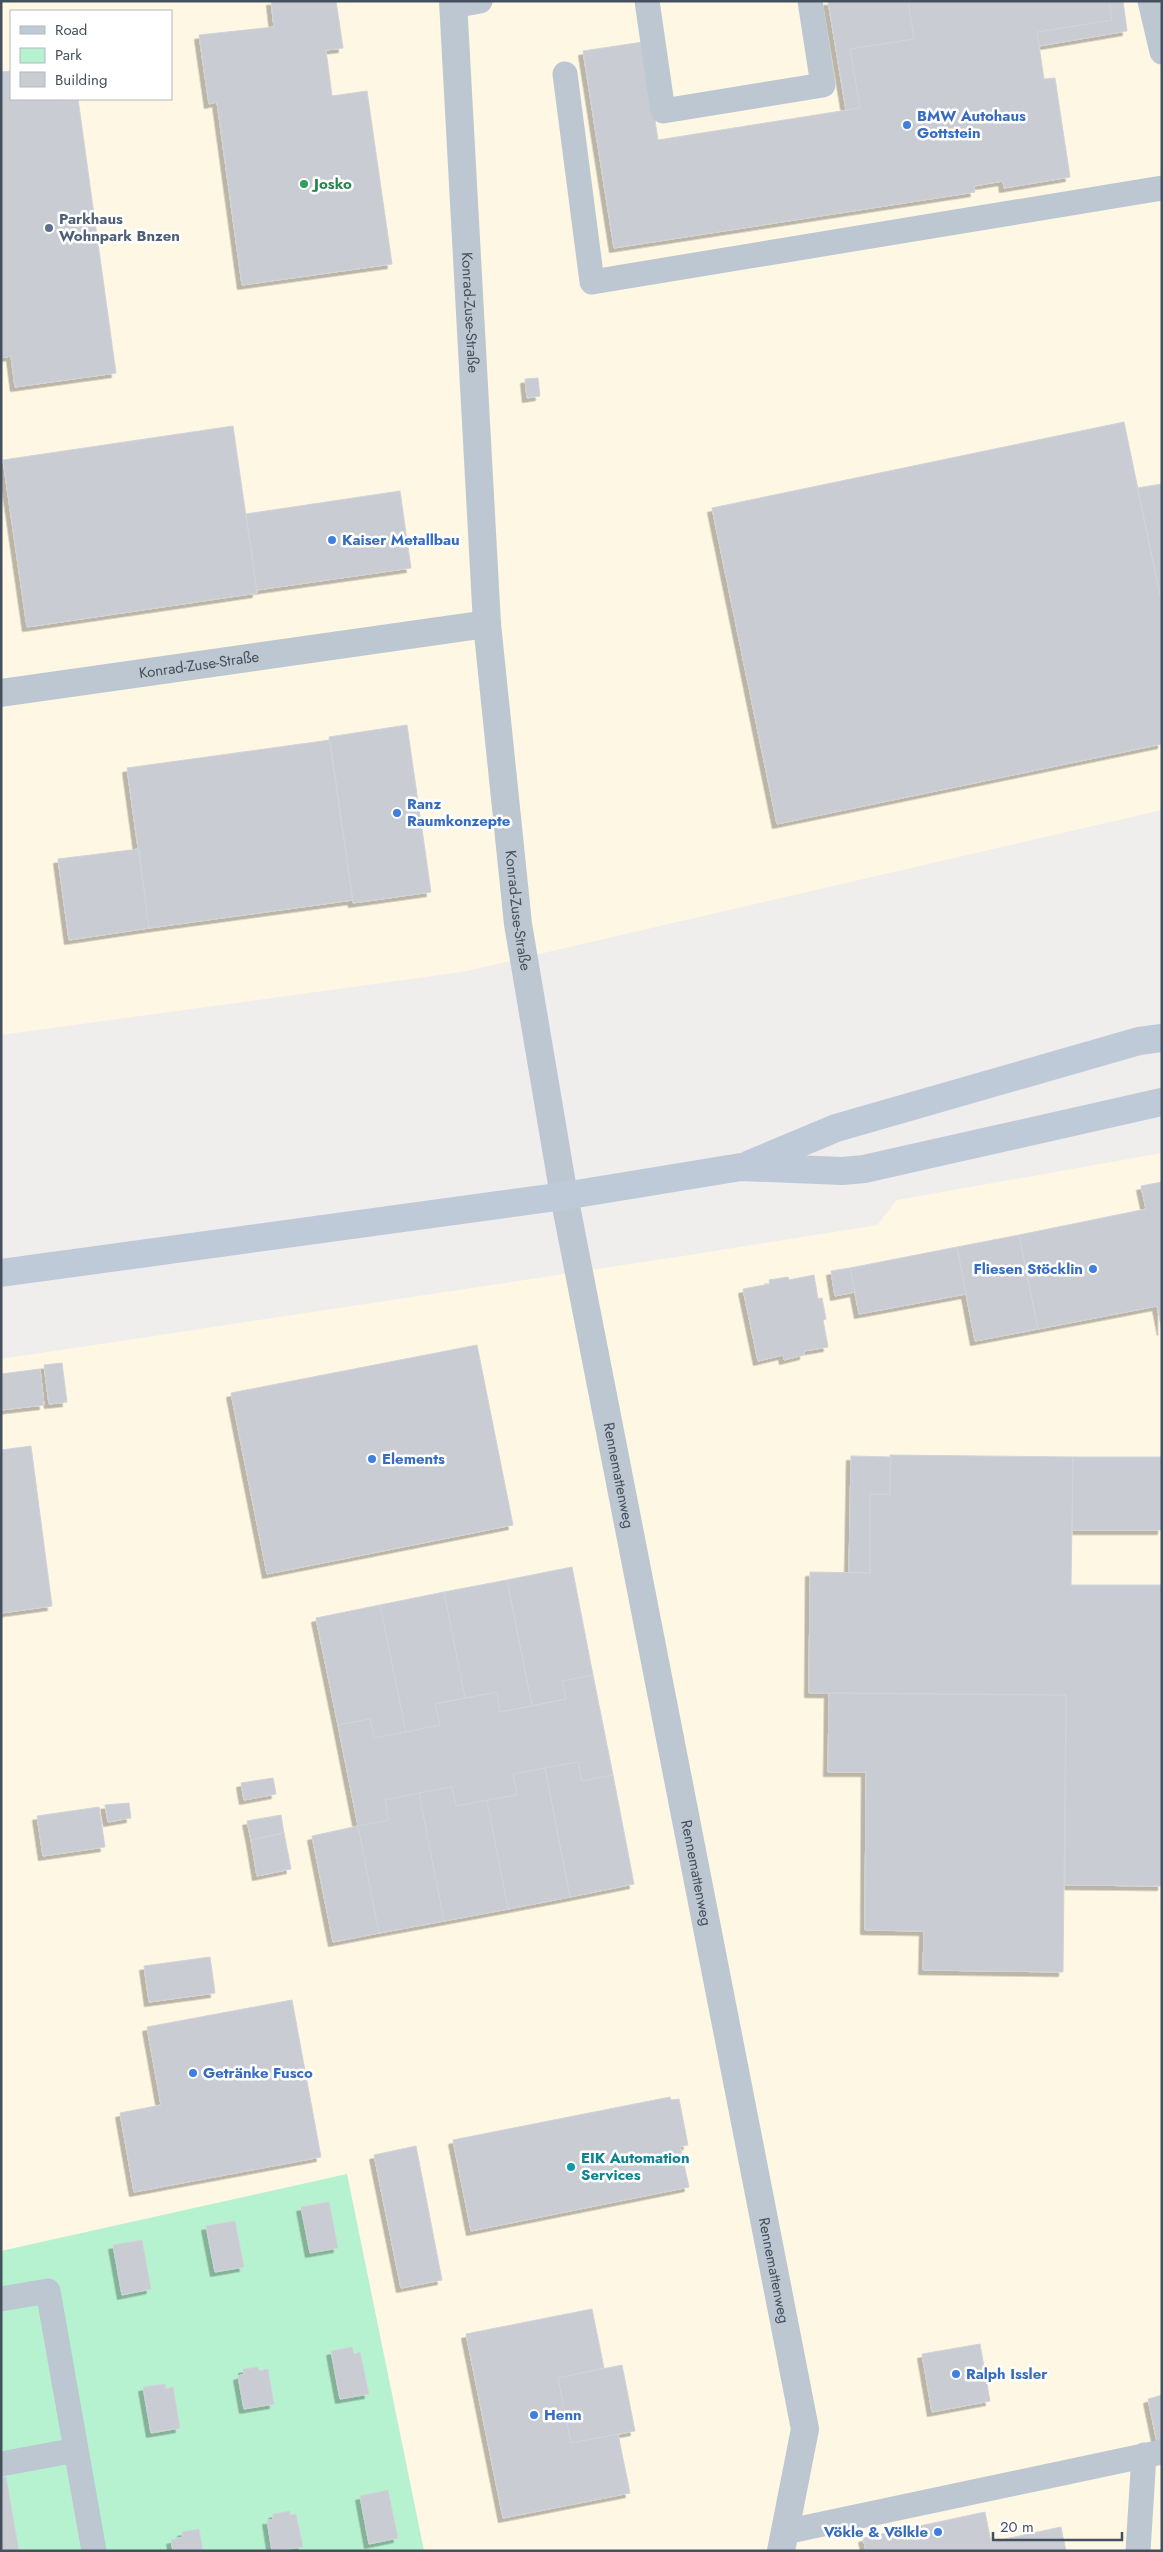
<svg xmlns="http://www.w3.org/2000/svg" width="1163" height="2552" font-family="Jost,sans-serif">
<style>
.commercial{fill:#fdf7e4;fill-rule:evenodd}
.green{fill:#b7f2d0}
.building{fill:#c9ccd3;stroke:#d1d3da;filter:url(#shadow)}
.lines{fill:none;stroke-linecap:round;stroke-linejoin:round}
.lane{stroke:#bcc7d1;stroke-width:25}
.street{stroke:#bcc7d1;stroke-width:28}
.secondary{stroke:#becad8;stroke-width:28}
.shop-dot{fill:#3f7fe0;stroke:#fff;stroke-width:2}
.leisure-dot{fill:#2e9e5b;stroke:#fff;stroke-width:2}
.service-dot{fill:#5c6f8a;stroke:#fff;stroke-width:2}
.culture-dot{fill:#0f9aa8;stroke:#fff;stroke-width:2}
.labels{text-anchor:middle;dominant-baseline:central;stroke-width:5;stroke-linejoin:round;paint-order:stroke}
.shop-label{font-size:15px;font-weight:bold;fill:#366cbe;stroke:#fff;text-anchor:start}
.leisure-label{font-size:15px;font-weight:bold;fill:#27864d;stroke:#fff;text-anchor:start}
.service-label{font-size:15px;font-weight:bold;fill:#4e5e75;stroke:#fff;text-anchor:start}
.street-label{font-size:15px;fill:#44505d;stroke:#fff}
.culture-label{font-size:15px;font-weight:bold;fill:#0d838f;stroke:#fff;text-anchor:start}
</style>
<defs>
<filter id="shadow"><feDropShadow dx="-4.5" dy="4.5" stdDeviation="0" flood-color="#0004"/></filter>
</defs>
<rect width="100%" height="100%" fill="#f0eded"/>
<path class="commercial" d="M 1,1 L 1162,1 L 1162,810 L 462,972 L 1,1035 ZM 11,11 L 171,11 L 171,99 L 11,99 Z
M 1162,1153 L 1162,2551 L 424,2551 L 347,2174 L 1,2251 L 1,1359 L 683,1256 L 877,1225 L 897,1200 Z"/>
<path class="green" d="M 347,2174 L 424,2551 L 1,2551 L 1,2251 Z"/>
<path class="building" d="M 271,1 L 336,1 L 343,48 L 326,50 L 332,96 L 367,91 L 392,264 L 242,285 L 217,102 L 209,104 L 199,35 L 274,27 Z
M 828,1 L 908,1 L 914,39 L 850,49 L 860,108 L 846,110 Z
M 908,1 L 1109,1 L 1112,20 L 1037,32 L 1044,79 L 1055,78 L 1070,177 L 1004,188 L 1003,181 L 974,186 L 975,192 L 614,248 L 583,51 L 643,42 L 658,140 L 860,108 L 850,49 L 914,39 Z
M 1109,1 L 1123,1 L 1127,31 L 1039,46 L 1037,32 L 1112,20 Z
M 11,71 L 11,99 L 78,99 L 116,373 L 15,387 L 11,356 L 1,358 L 1,72 Z
M 538,378 L 540,396 L 527,398 L 525,379 Z
M 1124,422 L 1162,604 L 1162,744 L 777,824 L 712,508 Z
M 233,426 L 257,593 L 27,627 L 3,460 Z
M 1162,484 L 1162,604 L 1137,488 Z
M 400,491 L 411,568 L 257,590 L 246,514 Z
M 407,725 L 431,892 L 353,903 L 329,737 Z
M 330,740 L 353,900 L 149,928 L 127,768 Z
M 139,849 L 149,928 L 69,940 L 58,859 Z
M 1162,1182 L 1162,1331 L 1157,1306 L 1038,1329 L 1019,1235 L 1146,1209 L 1141,1186 Z
M 1019,1235 L 1038,1329 L 975,1341 L 957,1247 Z
M 957,1247 L 966,1294 L 859,1314 L 850,1268 Z
M 850,1268 L 855,1292 L 835,1296 L 831,1271 Z
M 814,1275 L 818,1299 L 822,1298 L 826,1319 L 823,1320 L 828,1347 L 804,1351 L 804,1355 L 784,1360 L 783,1355 L 758,1361 L 743,1289 L 770,1284 L 769,1280 L 788,1277 L 789,1280 Z
M 477,1345 L 513,1525 L 267,1574 L 231,1393 Z
M 62,1363 L 67,1402 L 49,1404 L 44,1365 Z
M 40,1369 L 44,1405 L 1,1410 L 1,1374 Z
M 31,1446 L 52,1606 L 1,1613 L 1,1450 Z
M 890,1455 L 1073,1457 L 1071,1585 L 1162,1585 L 1162,1886 L 1065,1885 L 1066,1695 L 809,1693 L 810,1572 L 870,1573 L 870,1494 L 890,1494 Z
M 851,1456 L 891,1457 L 890,1494 L 870,1494 L 870,1573 L 849,1572 Z
M 1073,1457 L 1162,1457 L 1162,1530 L 1072,1530 Z
M 572,1567 L 593,1675 L 562,1681 L 566,1699 L 532,1706 L 507,1580 Z
M 507,1580 L 532,1706 L 500,1712 L 497,1692 L 465,1698 L 444,1592 Z
M 444,1592 L 465,1698 L 435,1704 L 440,1725 L 406,1732 L 380,1605 Z
M 380,1605 L 406,1732 L 374,1738 L 370,1719 L 338,1725 L 316,1618 Z
M 593,1675 L 613,1775 L 582,1781 L 578,1762 L 513,1774 L 517,1795 L 456,1806 L 452,1787 L 419,1793 L 385,1800 L 389,1820 L 358,1826 L 338,1725 L 370,1719 L 374,1738 L 440,1725 L 435,1704 L 497,1692 L 500,1712 L 566,1699 L 562,1681 Z
M 829,1693 L 1066,1695 L 1063,1972 L 923,1970 L 924,1931 L 865,1930 L 866,1772 L 828,1772 Z
M 578,1762 L 582,1781 L 613,1775 L 634,1884 L 570,1897 L 545,1768 Z
M 545,1768 L 570,1897 L 508,1909 L 487,1800 L 517,1795 L 513,1774 Z
M 273,1778 L 276,1794 L 244,1800 L 241,1783 Z
M 452,1787 L 456,1806 L 487,1800 L 508,1909 L 444,1921 L 419,1793 Z
M 419,1793 L 444,1921 L 379,1933 L 358,1826 L 389,1820 L 385,1800 Z
M 129,1803 L 131,1818 L 108,1822 L 105,1805 Z
M 99,1807 L 105,1847 L 43,1856 L 37,1816 Z
M 281,1815 L 284,1833 L 251,1840 L 247,1821 Z
M 358,1826 L 379,1933 L 333,1942 L 312,1836 Z
M 284,1833 L 291,1869 L 257,1876 L 251,1840 Z
M 210,1957 L 215,1993 L 149,2002 L 144,1966 Z
M 292,2000 L 321,2157 L 134,2192 L 120,2113 L 161,2105 L 147,2027 Z
M 670,2097 L 671,2100 L 679,2099 L 688,2145 L 680,2146 L 689,2187 L 471,2231 L 453,2140 Z
M 416,2146 L 442,2280 L 401,2288 L 374,2155 Z
M 329,2202 L 338,2248 L 310,2253 L 301,2207 Z
M 235,2221 L 244,2267 L 215,2272 L 206,2226 Z
M 142,2240 L 151,2289 L 122,2295 L 113,2245 Z
M 592,2309 L 604,2368 L 558,2378 L 571,2443 L 618,2434 L 630,2493 L 503,2518 L 466,2334 Z
M 980,2344 L 990,2401 L 932,2412 L 922,2354 Z
M 352,2347 L 354,2354 L 360,2352 L 369,2394 L 340,2399 L 331,2351 Z
M 622,2365 L 635,2431 L 571,2443 L 558,2378 Z
M 258,2367 L 259,2371 L 268,2369 L 274,2404 L 244,2409 L 238,2376 L 244,2374 L 243,2369 Z
M 165,2384 L 166,2389 L 173,2387 L 180,2428 L 151,2433 L 143,2387 Z
M 1162,2395 L 1162,2440 L 1157,2442 L 1148,2399 Z
M 1,2477 L 6,2477 L 19,2551 L 1,2551 Z
M 388,2490 L 398,2538 L 369,2544 L 360,2496 Z
M 290,2511 L 290,2515 L 296,2514 L 303,2547 L 272,2551 L 267,2520 L 273,2520 L 273,2514 Z
M 985,2512 L 991,2542 L 1061,2527 L 1066,2551 L 866,2551 L 863,2538 Z
M 199,2529 L 203,2551 L 173,2551 L 171,2540 L 183,2537 L 182,2532 Z"/>
<g class="lines">
<path class="lane" d="M 647,1 L 663,111 L 823,85 L 810,1
M 1150,1 L 1162,52
M 453,6 L 480,1
M 565,74 L 592,282 L 1162,188
M 1,2299 L 48,2291 L 94,2551
M 1,2464 L 76,2450
M 785,2532 L 1162,2452
M 1138,2551 L 1144,2455"/>
<g class="street">
<path id="s1" d="M 453,1 L 487,624 L 518,924 L 564,1196 L 805,2429 L 781,2551"/>
<path id="s2" d="M 1,693 L 487,624"/>
</g>
<path class="secondary" d="M 750,1164 L 836,1128 L 1139,1041 L 1162,1038
M 1,1273 L 564,1196 L 741,1167 L 842,1171 L 864,1169 L 1162,1102"/>
</g>
<g class="shop-dot">
<circle cx="907" cy="125" r="5"/>
<circle cx="332" cy="540" r="5"/>
<circle cx="397" cy="813" r="5"/>
<circle cx="1093" cy="1269" r="5"/>
<circle cx="372" cy="1459" r="5"/>
<circle cx="193" cy="2073" r="5"/>
<circle cx="956" cy="2374" r="5"/>
<circle cx="534" cy="2415" r="5"/>
<circle cx="938" cy="2532" r="5"/>
</g>
<circle class="leisure-dot" cx="304" cy="184" r="5"/>
<circle class="service-dot" cx="49" cy="228" r="5"/>
<circle class="culture-dot" cx="571" cy="2167" r="5"/>
<g class="labels">
<g class="shop-label">
<text x="917" y="116">BMW Autohaus<tspan x="917" dy="17">Gottstein</tspan></text>
<text x="342" y="540">Kaiser Metallbau</text>
<text x="407" y="804">Ranz<tspan x="407" dy="17">Raumkonzepte</tspan></text>
<text x="1083" y="1269" text-anchor="end">Fliesen Stöcklin</text>
<text x="382" y="1459">Elements</text>
<text x="203" y="2073">Getränke Fusco</text>
<text x="966" y="2374">Ralph Issler</text>
<text x="544" y="2415">Henn</text>
<text x="928" y="2532" text-anchor="end">Vökle &amp; Völkle</text>
</g>
<g class="leisure-label">
<text x="314" y="184">Josko</text>
</g>
<g class="service-label">
<text x="59" y="219">Parkhaus<tspan x="59" dy="17">Wohnpark Bnzen</tspan></text>
</g>
<g class="street-label">
<text stroke="none"><textPath href="#s1" startOffset="312">Konrad-Zuse-Straße</textPath></text>
<text stroke="none"><textPath href="#s2" startOffset="200">Konrad-Zuse-Straße</textPath></text>
<text stroke="none"><textPath href="#s1" startOffset="912">Konrad-Zuse-Straße</textPath></text>
<text stroke="none"><textPath href="#s1" startOffset="1486">Rennemattenweg</textPath></text>
<text stroke="none"><textPath href="#s1" startOffset="1891">Rennemattenweg</textPath></text>
<text stroke="none"><textPath href="#s1" startOffset="2296">Rennemattenweg</textPath></text>
</g>
<g class="culture-label">
<text x="581" y="2158">EIK Automation<tspan x="581" dy="17">Services</tspan></text>
</g>
</g>
<rect width="1163" height="2552" fill="none" stroke="#44505d" stroke-width="5"/>
<rect x="10" y="10" width="162" height="90" fill="#ffffff" stroke="#b4b9be"/>
<rect x="20" y="26" width="25" height="8" fill="#becad8" stroke="#b4b9be"/>
<text x="55" y="35" font-size="15" fill="#44505d">Road</text>
<rect x="20" y="48" width="25" height="15" fill="#b7f2d0" stroke="#b4b9be"/>
<text x="55" y="60" font-size="15" fill="#44505d">Park</text>
<rect x="20" y="72" width="25" height="15" fill="#c9ccd3" stroke="#b4b9be"/>
<text x="55" y="85" font-size="15" fill="#44505d">Building</text>
<path d="M993 2532v8h129v-8" fill="none" stroke="#44505d" stroke-width="2.5"/>
<text x="1000" y="2532" font-size="15" fill="#44505d" stroke="#ffffff" stroke-width="4" paint-order="stroke">20 m</text>
</svg>
